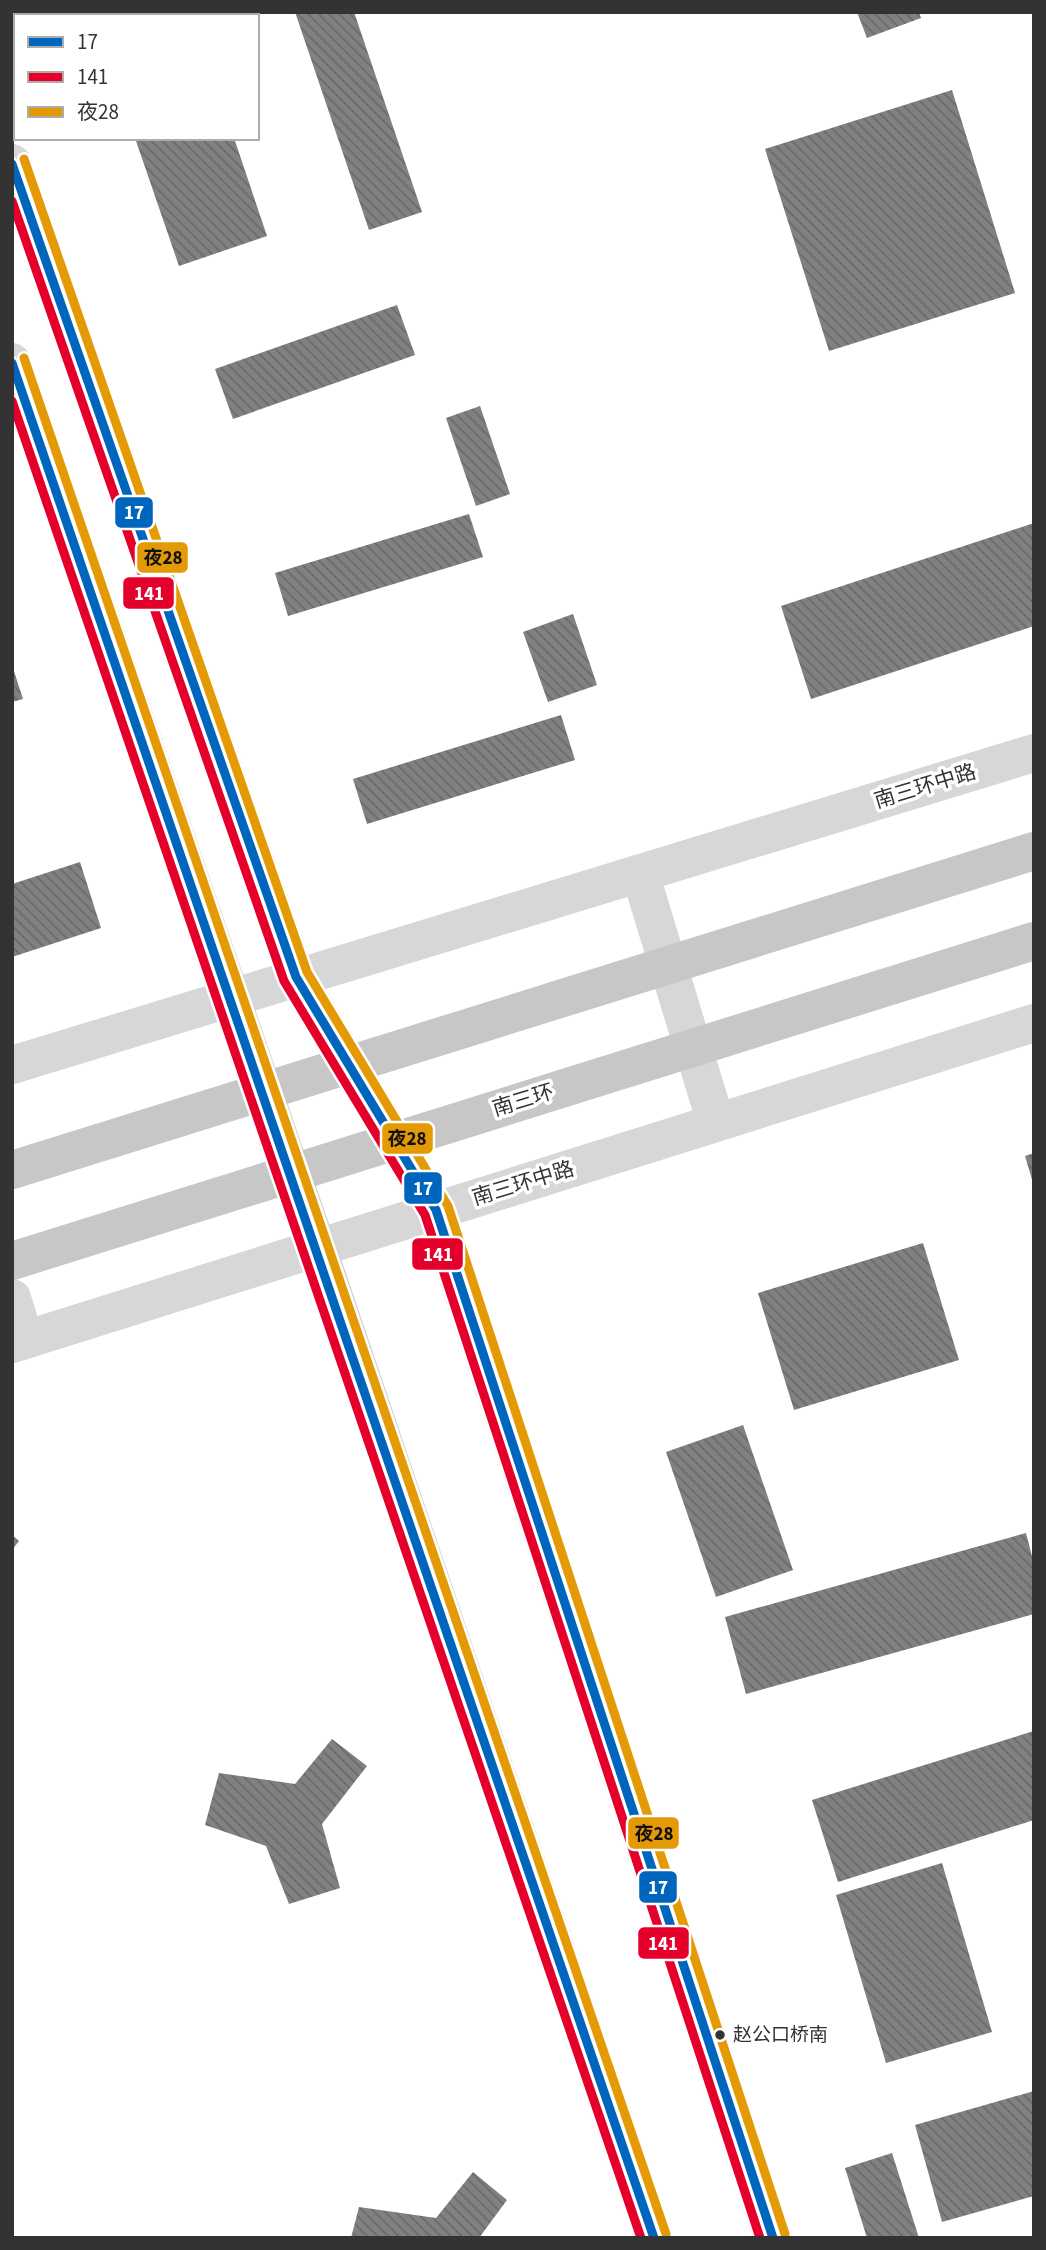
<svg xmlns="http://www.w3.org/2000/svg" width="1046" height="2250" font-family="'Source Sans 3','Noto Sans SC',sans-serif">
<style>
.building{fill:url(#building-back-hatch)}
.lines{fill:none;stroke-linecap:round;stroke-linejoin:round}
.tertiary{stroke:#d7d7d7;stroke-width:38}
.secondary{stroke:#d0d0d0;stroke-width:38}
.trunk{stroke:#c7c7c7;stroke-width:38}
.bus-1-casing{stroke:#fff;stroke-width:14}
.bus-2-casing{stroke:#fff;stroke-width:14}
.bus-3-casing{stroke:#fff;stroke-width:14}
.bus-1{stroke:#0065bd;stroke-width:9}
.bus-2{stroke:#e4002b;stroke-width:9}
.bus-3{stroke:#e39a05;stroke-width:9}
.bus-dot{fill:#333;stroke:#fff;stroke-width:2.5}
.labels{text-anchor:middle;dominant-baseline:central;stroke-width:7;stroke-linejoin:round;paint-order:stroke}
.bus-label{font-size:19px;fill:#333;stroke:#fff;text-anchor:start}
.street-label{font-size:21px;fill:#333;stroke:#fff}
.line-badge{stroke:#fff;stroke-width:2.5}
.badge-label{font-size:19px;text-anchor:middle;font-weight:bold;fill:#fff}
.pale-badge-label{font-size:19px;text-anchor:middle;font-weight:bold;fill:#111}
</style>
<defs>
<pattern id="building-back-hatch" width="6" height="6" patternUnits="userSpaceOnUse" patternTransform="scale(1.75)"><rect width="6" height="6" fill="#818181"/><path d="M-1 5l2 2M0 0l6 6M5-1l2 2" fill="none" stroke="#6a6a6a"/></pattern>
</defs>
<rect width="100%" height="100%" fill="#fff"/>
<path class="building" d="M 93,12 L 192,12 L 193,16 L 94,16 Z
M 295,12 L 354,12 L 422,212 L 369,230 Z
M 857,12 L 919,12 L 921,18 L 867,38 Z
M 952,90 L 1015,293 L 829,351 L 765,149 Z
M 135,138 L 234,138 L 267,236 L 179,266 Z
M 397,305 L 415,355 L 233,419 L 215,369 Z
M 480,406 L 510,494 L 476,506 L 446,418 Z
M 469,514 L 483,557 L 288,616 L 275,573 Z
M 1034,523 L 1034,626 L 811,699 L 781,606 Z
M 573,614 L 597,685 L 548,702 L 523,632 Z
M 12,665 L 23,699 L 12,702 Z
M 561,715 L 575,760 L 367,824 L 353,779 Z
M 80,862 L 101,928 L 12,957 L 12,884 Z
M 1034,1153 L 1034,1183 L 1033,1183 L 1025,1156 Z
M 923,1243 L 959,1360 L 794,1410 L 758,1293 Z
M 743,1425 L 793,1570 L 716,1597 L 666,1452 Z
M 1026,1533 L 1034,1564 L 1034,1614 L 746,1694 L 725,1617 Z
M 12,1535 L 19,1541 L 12,1550 Z
M 1034,1731 L 1034,1820 L 838,1882 L 812,1800 Z
M 332,1739 L 367,1766 L 322,1824 L 340,1888 L 289,1904 L 266,1846 L 205,1825 L 219,1773 L 295,1784 Z
M 942,1863 L 992,2032 L 886,2063 L 836,1895 Z
M 1034,2091 L 1034,2196 L 942,2222 L 915,2125 Z
M 892,2153 L 919,2238 L 867,2238 L 845,2168 Z
M 473,2172 L 507,2200 L 479,2238 L 351,2238 L 359,2207 L 436,2218 Z"/>
<g class="lines">
<path class="tertiary" d="M 12,163 L 296,977 L 436,1210
M 12,362 L 317,1247
M 640,873 L 716,1123
M 12,1065 L 1034,753
M 12,1298 L 25,1340
M 12,1344 L 1034,1023"/>
<path class="secondary" d="M 436,1210 L 773,2238
M 317,1247 L 654,2238"/>
<path class="trunk" d="M 12,1170 L 1034,851
M 12,1261 L 1034,941"/>
<g class="bus-1-casing">
<path id="bus-1" d="M 12,164 L 296,977 L 436,1210 L 773,2238
M 12,363 L 654,2238"/>
</g>
<g class="bus-2-casing">
<path id="bus-2" d="M 12,201 L 284,981 L 425,1215 L 760,2238
M 12,401 L 641,2238"/>
</g>
<g class="bus-3-casing">
<path id="bus-3" d="M 24,159 L 307,972 L 448,1206 L 785,2234
M 24,358 L 666,2234"/>
</g>
<use href="#bus-1" class="bus-1"/>
<use href="#bus-2" class="bus-2"/>
<use href="#bus-3" class="bus-3"/>
</g>
<circle class="bus-dot" cx="720" cy="2035" r="6"/>
<g class="labels">
<g class="bus-label">
<text x="733" y="2035">赵公口桥南</text>
</g>
<g class="street-label">
<text transform="translate(925 786) rotate(-17)">南三环中路</text>
<text transform="translate(523 1100) rotate(-17)">南三环</text>
<text transform="translate(523 1183) rotate(-17)">南三环中路</text>
</g>
</g>
<g class="line-badge">
<rect x="114" y="496" width="40" height="33" rx="7" fill="#0065bd"/>
<rect x="136" y="541" width="53" height="33" rx="7" fill="#e39a05"/>
<rect x="122" y="576" width="53" height="34" rx="7" fill="#e4002b"/>
<rect x="381" y="1122" width="53" height="33" rx="7" fill="#e39a05"/>
<rect x="403" y="1171" width="40" height="34" rx="7" fill="#0065bd"/>
<rect x="411" y="1237" width="53" height="34" rx="7" fill="#e4002b"/>
<rect x="627" y="1816" width="53" height="34" rx="7" fill="#e39a05"/>
<rect x="638" y="1870" width="40" height="34" rx="7" fill="#0065bd"/>
<rect x="637" y="1926" width="53" height="34" rx="7" fill="#e4002b"/>
</g>
<g class="badge-label">
<text x="134" y="519">17</text>
<text x="149" y="600">141</text>
<text x="423" y="1195">17</text>
<text x="438" y="1261">141</text>
<text x="658" y="1894">17</text>
<text x="663" y="1950">141</text>
</g>
<g class="pale-badge-label">
<text x="163" y="564">夜28</text>
<text x="407" y="1145">夜28</text>
<text x="654" y="1840">夜28</text>
</g>
<rect width="1046" height="2250" fill="none" stroke="#333333" stroke-width="28"/>
<rect x="14" y="14" width="245" height="126" fill="#ffffff" stroke="#adadad" stroke-width="2"/>
<rect x="28" y="37" width="35" height="10" fill="#0065bd" stroke="#adadad" stroke-width="2"/>
<text x="77" y="49" font-size="21" fill="#333333">17</text>
<rect x="28" y="72" width="35" height="10" fill="#e4002b" stroke="#adadad" stroke-width="2"/>
<text x="77" y="84" font-size="21" fill="#333333">141</text>
<rect x="28" y="107" width="35" height="10" fill="#e39a05" stroke="#adadad" stroke-width="2"/>
<text x="77" y="119" font-size="21" fill="#333333">夜28</text>
</svg>
